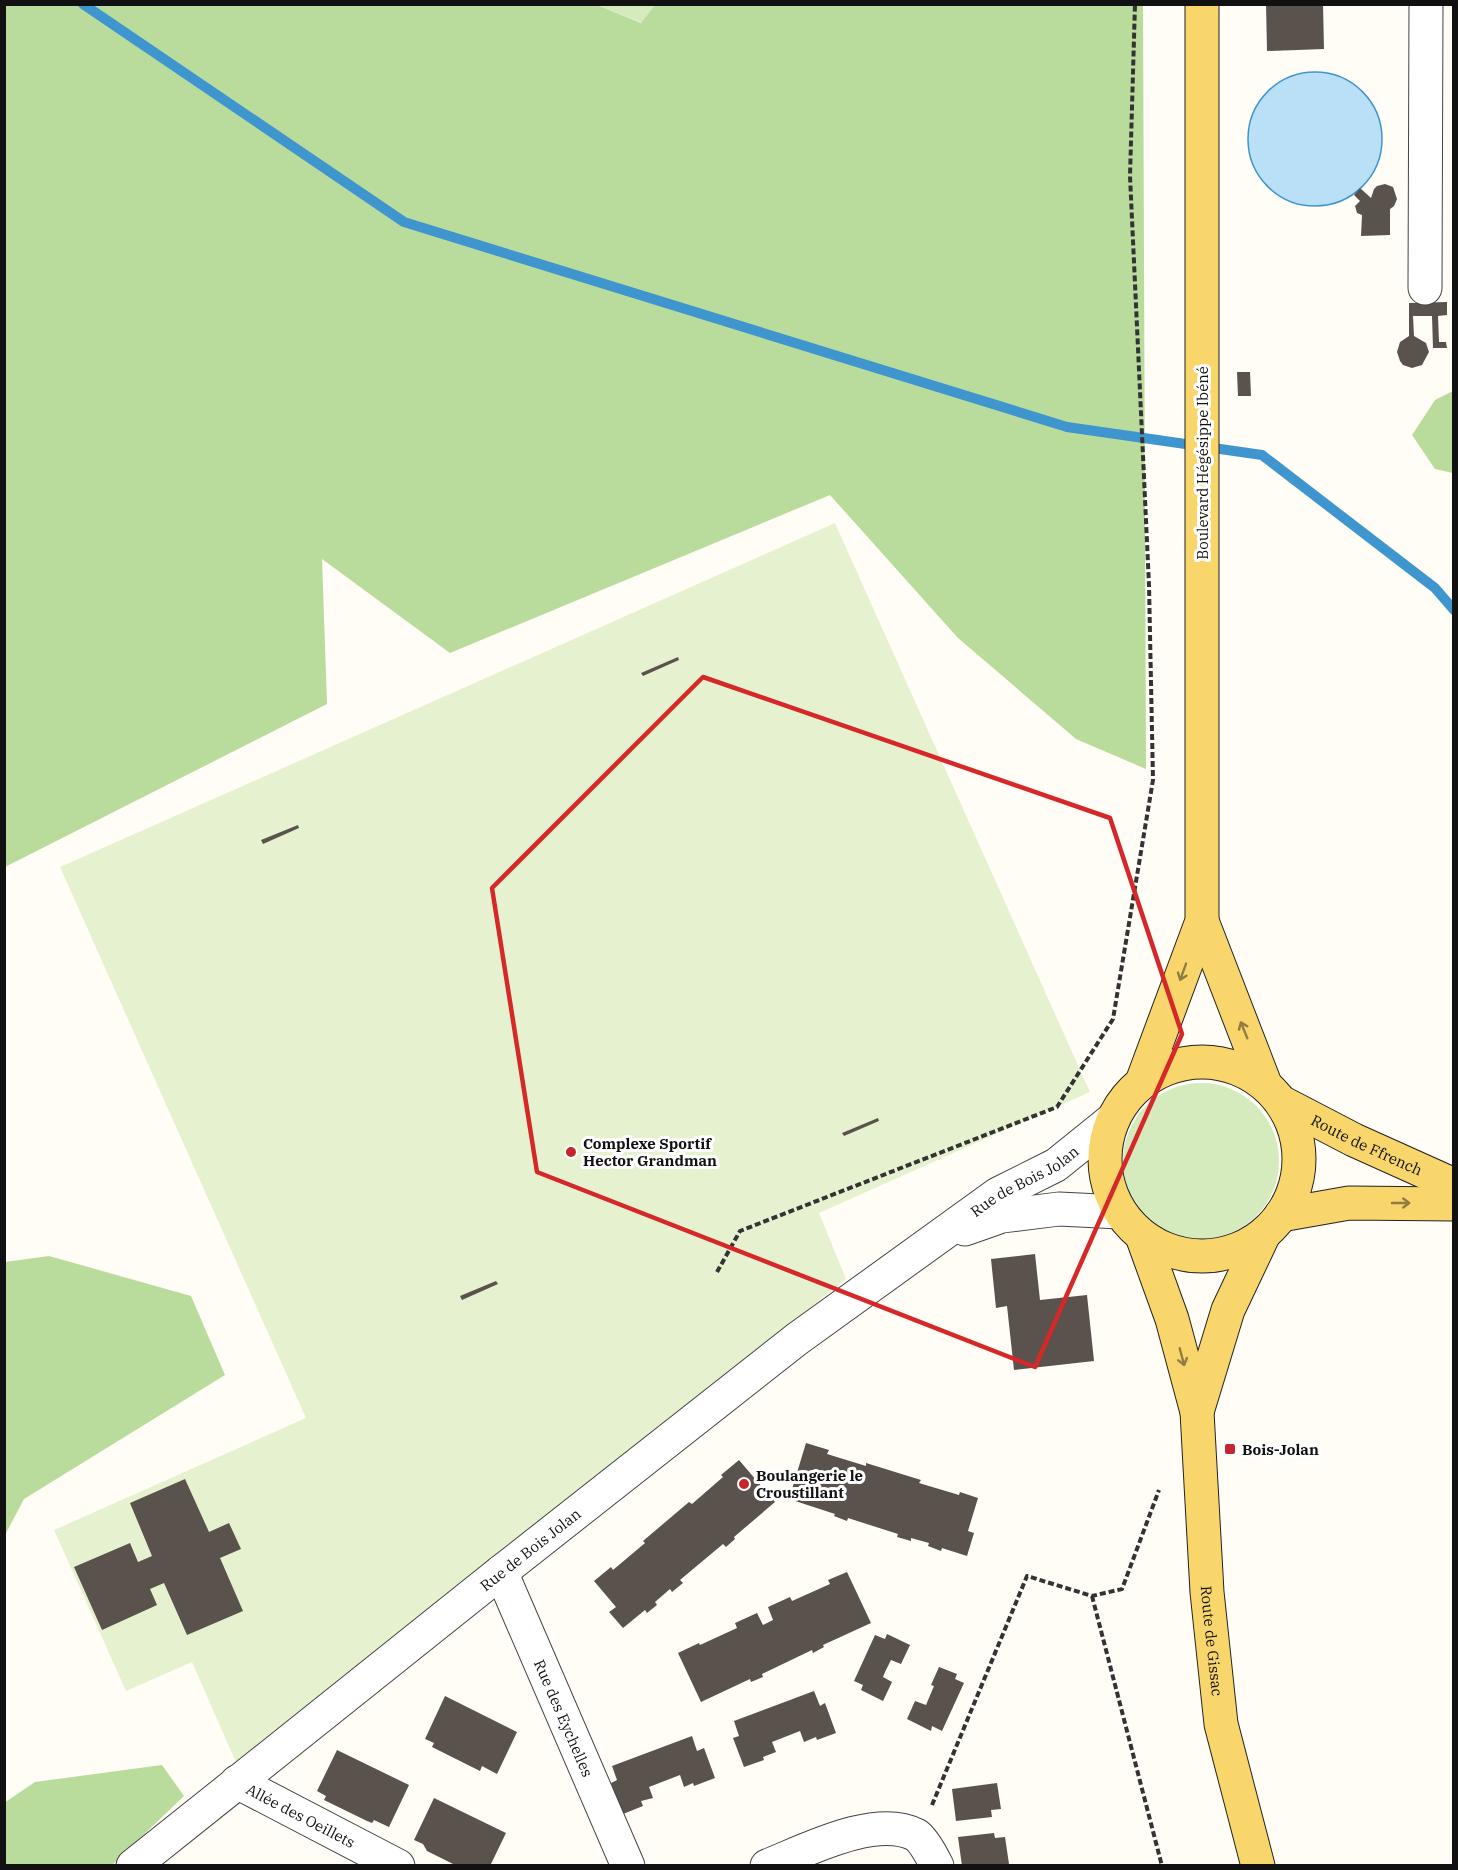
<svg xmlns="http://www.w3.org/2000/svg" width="1458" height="1870" font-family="'IBM Plex Serif',serif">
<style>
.green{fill:#d5ebbd}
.forest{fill:#b9dc9c}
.pitch{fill:#e6f2cf}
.water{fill:#b9e0f7;stroke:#3f96cf;stroke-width:1.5}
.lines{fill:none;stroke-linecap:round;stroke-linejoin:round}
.stream{stroke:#3f96cf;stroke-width:10}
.building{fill:#5a524d}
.minor-casing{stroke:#444;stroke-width:35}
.major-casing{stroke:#222;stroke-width:35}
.path{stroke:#333;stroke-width:4;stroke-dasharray:6 3;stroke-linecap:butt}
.minor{stroke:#fff;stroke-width:33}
.major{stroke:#f9d66b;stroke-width:33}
.oneway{stroke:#917d42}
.marked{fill:none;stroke:#d62828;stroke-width:4.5;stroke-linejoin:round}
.poi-dot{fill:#c4262e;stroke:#fff;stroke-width:2}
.labels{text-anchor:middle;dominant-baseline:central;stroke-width:6;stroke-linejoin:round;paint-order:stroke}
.street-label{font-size:15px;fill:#111;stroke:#fff}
.poi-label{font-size:15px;font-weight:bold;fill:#111;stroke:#fff;text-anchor:start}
</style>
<rect width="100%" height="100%" fill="#fffdf5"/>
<path class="green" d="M 597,5 L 656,5 L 642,23 Z
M1123 1161a78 78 0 1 1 156 0a78 78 0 1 1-156 0Z"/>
<path class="forest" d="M 597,5 L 641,23 L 656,4 L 1143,5 L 1146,769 L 1076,739 L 958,638 L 830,495 L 450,653 L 322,559 L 327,704 L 5,867 L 5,5 Z
M 1453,391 L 1453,473 L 1435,469 L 1412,435 L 1435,400 Z
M 49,1256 L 191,1296 L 225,1375 L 24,1499 L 5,1535 L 5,1262 Z
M 162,1765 L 184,1796 L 111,1866 L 5,1865 L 4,1803 L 35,1782 Z"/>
<path class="pitch" d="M 835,523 L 1090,1092 L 819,1213 L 846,1279 L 238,1767 L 192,1662 L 126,1691 L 54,1530 L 306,1418 L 60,867 Z"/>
<path class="water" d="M1248 139a67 67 0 1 1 134 0a67 67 0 1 1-134 0Z"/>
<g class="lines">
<path class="stream" d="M 83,4 L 404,222 L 1067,427 L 1262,455 L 1435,588 L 1454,610"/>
</g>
<path class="building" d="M 1266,4 L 1323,4 L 1324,49 L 1267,51 Z
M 1385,184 L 1393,187 L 1397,199 L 1394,206 L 1390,209 L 1390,235 L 1361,236 L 1362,215 L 1357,213 L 1355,206 L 1360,201 L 1354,195 L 1360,188 L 1371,198 L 1374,189 L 1377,186 Z
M 1447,302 L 1447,315 L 1438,316 L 1439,342 L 1446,342 L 1447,348 L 1433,348 L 1432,316 L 1413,316 L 1414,336 L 1426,343 L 1429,352 L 1422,365 L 1412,368 L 1403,365 L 1400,361 L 1397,352 L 1400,342 L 1409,336 L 1409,303 Z
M 1237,372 L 1250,372 L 1251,396 L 1238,396 Z
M 678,657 L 679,660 L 643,676 L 641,673 Z
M 298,825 L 299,828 L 263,844 L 261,840 Z
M 878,1118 L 879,1121 L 844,1136 L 842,1133 Z
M 1035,1254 L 1040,1300 L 1087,1295 L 1094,1361 L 1014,1370 L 1007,1306 L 996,1308 L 991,1259 Z
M 496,1281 L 498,1284 L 462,1300 L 460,1296 Z
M 806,1443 L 829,1450 L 827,1454 L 866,1466 L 866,1463 L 921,1480 L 919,1483 L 959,1495 L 960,1492 L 978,1498 L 968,1531 L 974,1533 L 967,1556 L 942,1548 L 941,1551 L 928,1546 L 929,1543 L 911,1538 L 911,1541 L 897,1537 L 898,1534 L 848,1518 L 847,1521 L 834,1516 L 835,1514 L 789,1499 Z
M 739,1460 L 775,1502 L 734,1537 L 735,1539 L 726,1547 L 723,1544 L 680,1580 L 683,1583 L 672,1592 L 670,1589 L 655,1602 L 657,1605 L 647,1613 L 645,1610 L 623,1628 L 609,1612 L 616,1607 L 594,1581 L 611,1567 L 613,1570 L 645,1543 L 643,1541 L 689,1502 L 692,1504 L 723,1477 L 721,1475 Z
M 185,1479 L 209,1532 L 229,1523 L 241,1549 L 220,1558 L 243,1611 L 187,1635 L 164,1583 L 150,1589 L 157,1605 L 102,1630 L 74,1567 L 130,1543 L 138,1562 L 152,1556 L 130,1503 Z
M 847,1572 L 871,1623 L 823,1645 L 824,1647 L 813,1653 L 812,1650 L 762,1674 L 763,1677 L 751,1682 L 750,1679 L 701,1702 L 678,1653 L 699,1643 L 700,1645 L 737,1628 L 735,1623 L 757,1613 L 763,1625 L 773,1620 L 768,1607 L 790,1597 L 792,1601 L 830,1584 L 828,1580 Z
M 887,1634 L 910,1645 L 901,1664 L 891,1660 L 885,1672 L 883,1677 L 892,1682 L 883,1701 L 861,1690 L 863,1685 L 854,1681 L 875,1635 L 885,1639 Z
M 939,1667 L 957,1674 L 955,1679 L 964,1683 L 942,1731 L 932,1726 L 931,1731 L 907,1719 L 915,1701 L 926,1705 L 934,1686 L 931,1685 Z
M 814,1691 L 820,1706 L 825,1703 L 836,1733 L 817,1740 L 816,1737 L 804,1742 L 800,1731 L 772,1742 L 776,1752 L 763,1757 L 764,1760 L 744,1767 L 733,1738 L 739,1736 L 734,1721 Z
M 445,1696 L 517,1732 L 497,1774 L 482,1766 L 480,1771 L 432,1747 L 434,1743 L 425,1739 Z
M 692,1736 L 697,1751 L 704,1748 L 715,1778 L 694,1786 L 693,1783 L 684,1787 L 680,1775 L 649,1787 L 653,1798 L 641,1801 L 643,1806 L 623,1814 L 611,1783 L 617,1780 L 612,1766 Z
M 337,1750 L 409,1785 L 389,1827 L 374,1820 L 372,1823 L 367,1821 L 324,1800 L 326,1796 L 317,1791 Z
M 997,1783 L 1001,1809 L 991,1810 L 992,1817 L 956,1821 L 952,1789 Z
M 434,1798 L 506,1833 L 490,1866 L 457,1866 L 427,1851 L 423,1844 L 414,1840 Z
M 994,1833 L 995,1838 L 1005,1837 L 1009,1864 L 962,1866 L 958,1837 Z"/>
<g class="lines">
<g class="minor-casing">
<g id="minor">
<path d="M 1425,288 L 1426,4"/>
<path d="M 965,1229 L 1002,1216 L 1059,1209 L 1120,1212"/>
<path id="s1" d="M 501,1572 L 628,1866"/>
<path id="s2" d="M 237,1782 L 398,1866"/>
<path id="s3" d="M 133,1866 L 501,1572 L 797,1339 L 998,1194 L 1056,1165 L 1113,1119"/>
<path d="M 767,1866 C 807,1850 876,1814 916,1835 C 923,1839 933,1858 937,1866"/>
</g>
</g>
<g class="major-casing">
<g id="major">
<path d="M 1202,921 L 1265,1084"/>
<circle cx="1202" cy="1159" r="97"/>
<path d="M 1142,1082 L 1202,921 L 1202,4"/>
<path id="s4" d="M 1281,1102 L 1354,1140 L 1454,1185"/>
<path d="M 1281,1215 L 1349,1203 L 1454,1204"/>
<path id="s5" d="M 1142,1236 L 1172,1319 L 1197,1412 L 1207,1592 L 1221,1724 L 1258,1866"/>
<path d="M 1197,1412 L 1228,1310 L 1264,1234"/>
</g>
</g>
<path class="path" d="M 717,1272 L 740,1231 L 1057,1107 L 1113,1019 L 1153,780 L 1149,585 L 1130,176 L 1135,4
M 1092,1596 L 1162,1866
M 932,1805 L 1027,1576 L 1092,1596 L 1122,1589 L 1159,1490"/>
<use href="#minor" class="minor"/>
<use href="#major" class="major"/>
</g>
<defs><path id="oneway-shaft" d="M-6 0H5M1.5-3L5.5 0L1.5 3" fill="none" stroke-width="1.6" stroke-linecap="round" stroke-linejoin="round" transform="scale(1.5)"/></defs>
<g class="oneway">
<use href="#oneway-shaft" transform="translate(1183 972) rotate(110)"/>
<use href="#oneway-shaft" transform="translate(1244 1030) rotate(-112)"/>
<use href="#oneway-shaft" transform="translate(1401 1203)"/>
<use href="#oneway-shaft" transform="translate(1182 1357) rotate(75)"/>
</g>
<path class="marked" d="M 703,677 L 1110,818 L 1182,1034 L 1035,1367 L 537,1172 L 492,888 Z"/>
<g class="poi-dot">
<circle cx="571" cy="1152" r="6"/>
<rect x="1224" y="1443" width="12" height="12" rx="3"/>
<circle cx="744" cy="1484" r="6"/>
</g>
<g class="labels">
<g class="street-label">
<text transform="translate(1202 463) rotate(-90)">Boulevard Hégésippe Ibéné</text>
<text stroke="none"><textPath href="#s4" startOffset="96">Route de Ffrench</textPath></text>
<text stroke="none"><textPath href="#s3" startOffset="1125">Rue de Bois Jolan</textPath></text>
<text stroke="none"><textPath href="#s3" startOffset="508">Rue de Bois Jolan</textPath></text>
<text stroke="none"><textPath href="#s5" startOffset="414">Route de Gissac</textPath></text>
<text stroke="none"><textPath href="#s1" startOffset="159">Rue des Eychelles</textPath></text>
<text stroke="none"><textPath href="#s2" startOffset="72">Allée des Oeillets</textPath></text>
</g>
<g class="poi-label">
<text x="583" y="1143">Complexe Sportif<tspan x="583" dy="17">Hector Grandman</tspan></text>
<text x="1242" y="1449">Bois-Jolan</text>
<text x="756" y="1475">Boulangerie le<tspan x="756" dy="17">Croustillant</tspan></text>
</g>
</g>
<rect width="1458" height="1870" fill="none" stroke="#111111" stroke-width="12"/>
</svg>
